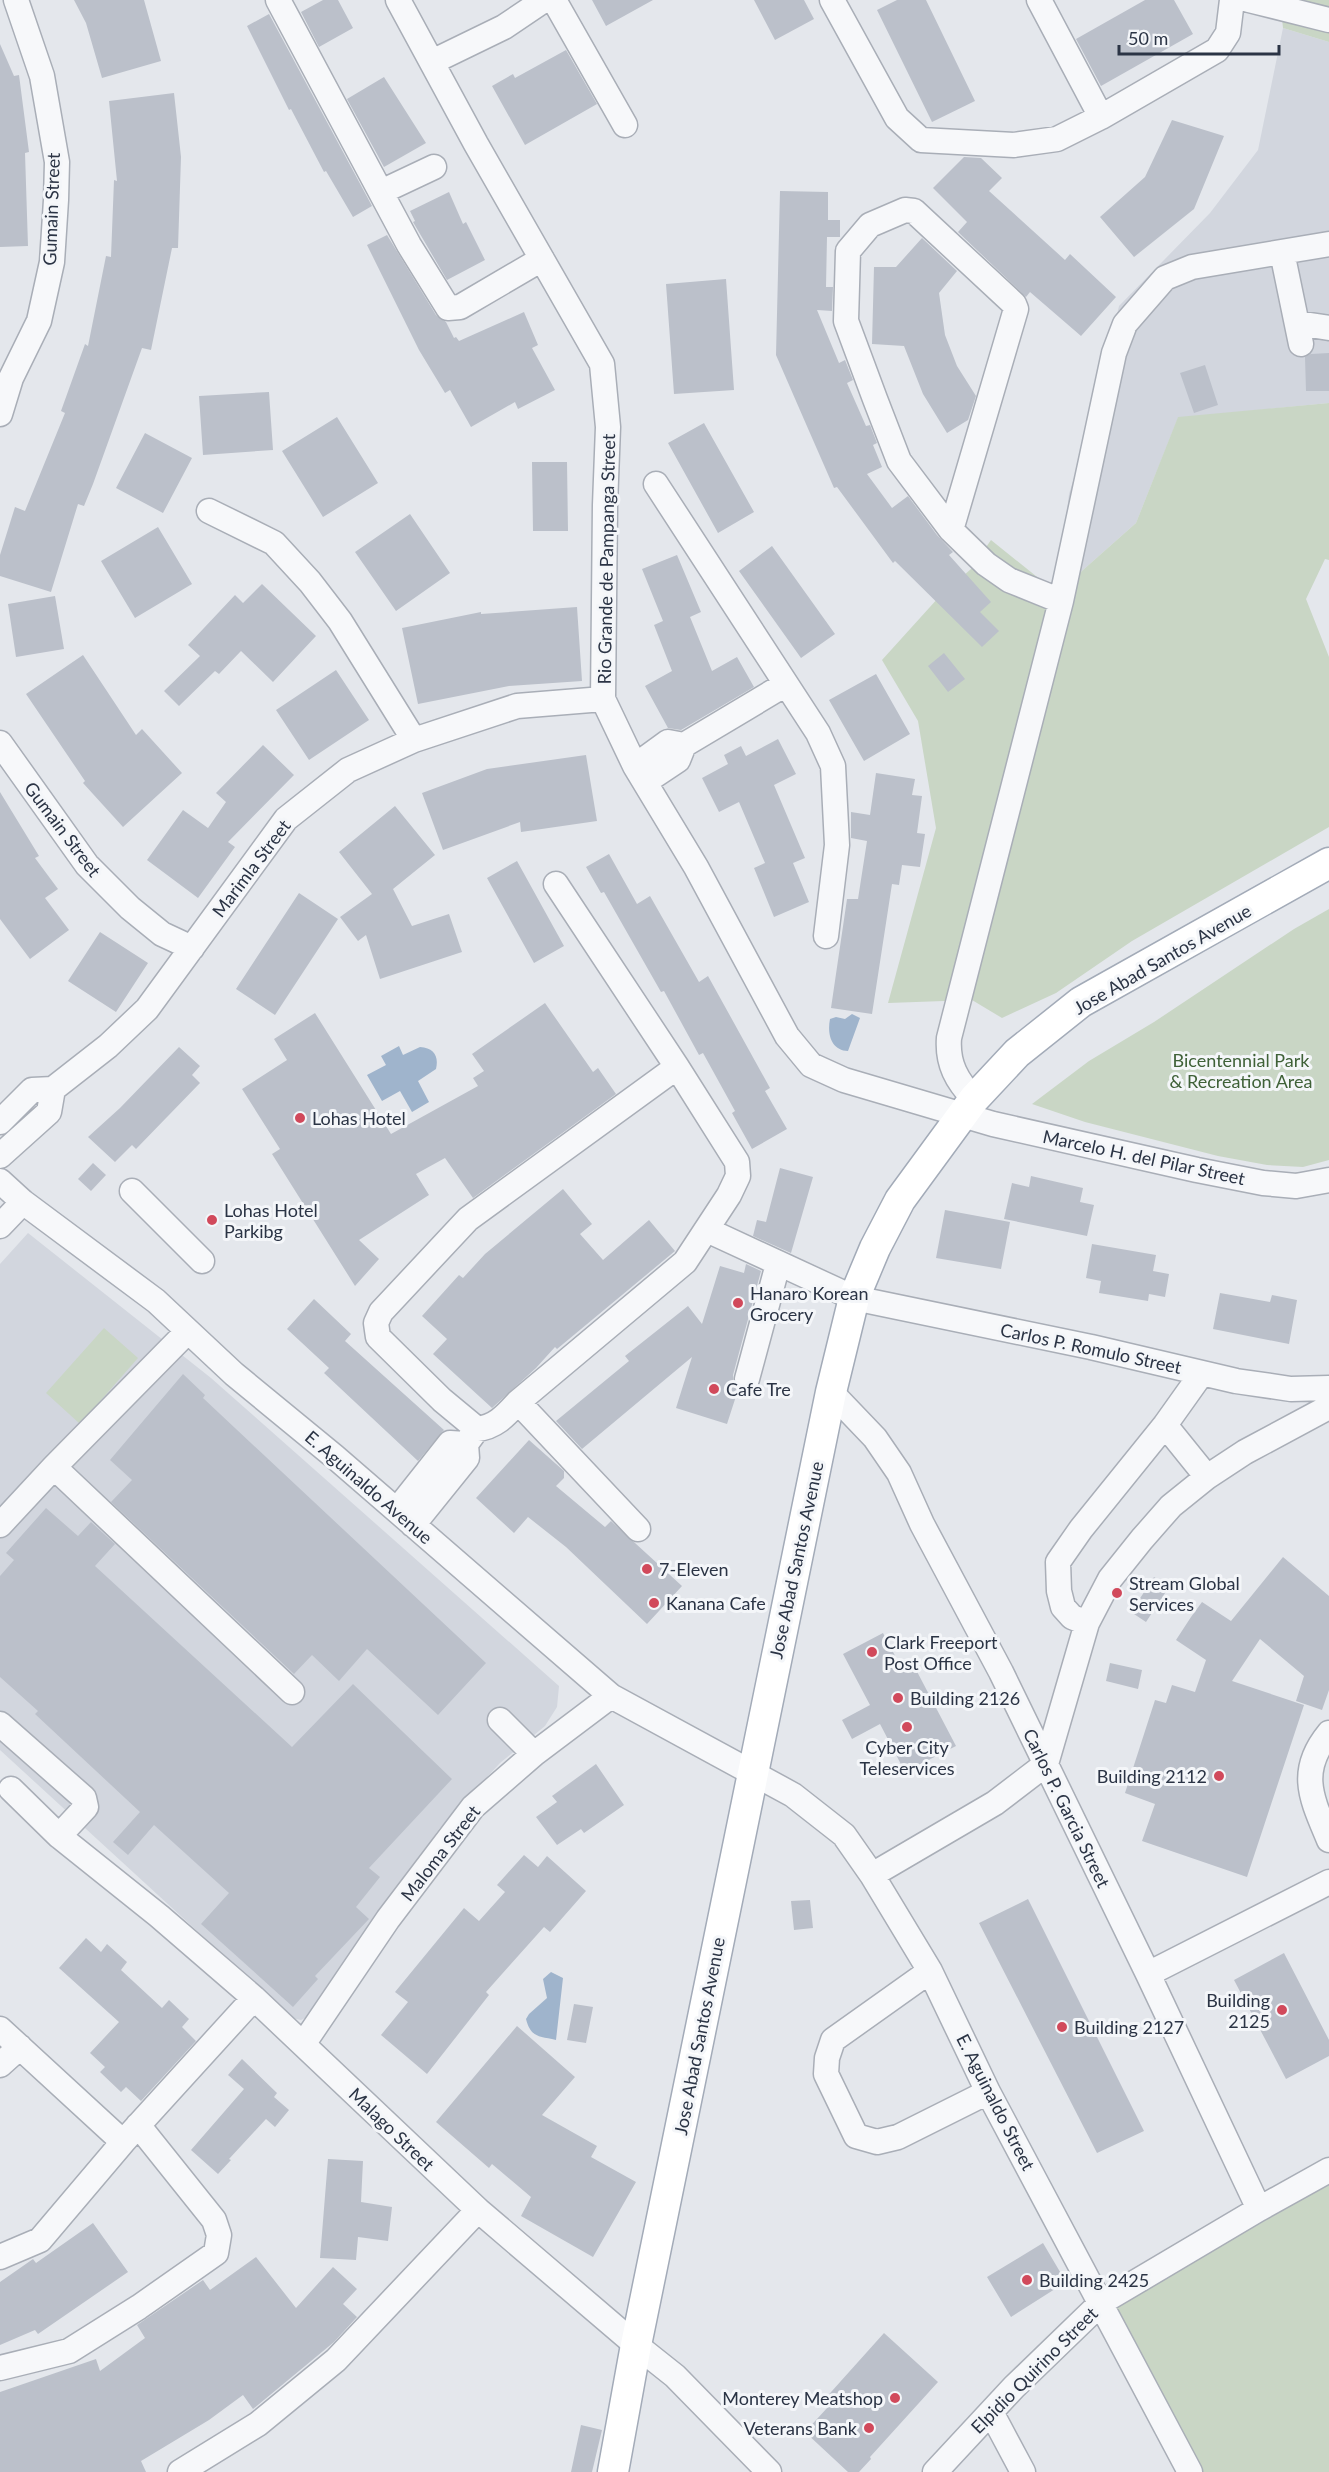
<svg xmlns="http://www.w3.org/2000/svg" width="1329" height="2472" font-family="Lato,sans-serif">
<style>
.built{fill:#d2d6de}
.green{fill:#c9d6c5}
.water{fill:#9fb4cc}
.building{fill:#bbc0ca}
.lines{fill:none;stroke-linecap:round;stroke-linejoin:round}
.minor-casing{stroke:#a9aeb7;stroke-width:27}
.major-casing{stroke:#a3abb8;stroke-width:33}
.minor{stroke:#f7f8fa;stroke-width:24}
.major{stroke:#fff;stroke-width:30}
.poi-dot{fill:#d1495b;stroke:#f4f6f9;stroke-width:2}
.labels{text-anchor:middle;dominant-baseline:central;stroke-width:6;stroke-linejoin:round;paint-order:stroke}
.street-label{font-size:18px;fill:#2b3445;stroke:#f4f6f9}
.park-label{font-size:18px;fill:#3f6138;stroke:#f4f6f9}
.poi-label{font-size:18px;fill:#2b3445;stroke:#f4f6f9;text-anchor:start}
</style>
<rect width="100%" height="100%" fill="#e4e7ec"/>
<path class="built" d="M 1283,28 L 1329,42 L 1329,403 L 1178,418 L 1136,523 L 1057,593 L 1069,494 L 1095,411 L 1119,306 L 1210,213 L 1258,150 Z
M 28,1233 L 211,1378 L 559,1686 L 557,1707 L 545,1726 L 500,1763 L 439,1829 L 320,2003 L 311,2015 L 301,2020 L 292,2018 L 0,1750 L 0,1264 Z"/>
<path class="green" d="M 1280,0 L 1329,0 L 1329,42 L 1283,28 Z
M 1329,403 L 1329,560 L 1325,559 L 1306,599 L 1329,657 L 1329,827 L 1132,941 L 1056,993 L 1002,1018 L 972,1000 L 888,1003 L 936,828 L 918,721 L 882,660 L 939,597 L 971,569 L 991,540 L 1057,593 L 1136,523 L 1178,417 Z
M 1329,909 L 1329,1160 L 1303,1167 L 1267,1165 L 1218,1156 L 1085,1122 L 1032,1104 L 1089,1061 L 1154,1022 L 1294,929 Z
M 104,1328 L 138,1358 L 80,1424 L 46,1393 Z
M 1329,2183 L 1329,2472 L 1201,2472 L 1111,2300 L 1232,2238 Z"/>
<path class="water" d="M 852,1014 L 860,1018 L 848,1051 C 831,1050 827,1034 830,1019 L 836,1017 L 845,1019 Z
M 399,1046 L 403,1055 L 420,1047 C 434,1048 439,1056 436,1069 L 418,1081 L 429,1102 L 412,1112 L 400,1091 L 382,1101 L 367,1075 L 386,1065 L 381,1056 Z
M 551,1972 L 563,1978 L 556,2040 C 539,2036 531,2038 526,2019 L 529,2014 L 547,1998 L 543,1979 Z"/>
<path class="building" d="M 74,0 L 144,0 L 161,61 L 102,78 L 86,23 Z
M 323,0 L 338,0 L 353,28 L 319,47 L 301,12 Z
M 592,0 L 653,0 L 606,26 Z
M 754,0 L 804,0 L 814,19 L 775,40 Z
M 897,0 L 926,0 L 975,101 L 932,122 L 877,10 Z
M 1145,0 L 1174,0 L 1193,34 L 1101,86 L 1076,39 Z
M 269,14 L 372,206 L 353,217 L 326,171 L 324,172 L 291,109 L 289,110 L 247,26 Z
M 0,44 L 14,76 L 19,75 L 29,152 L 25,153 L 28,246 L 0,247 Z
M 566,50 L 597,104 L 525,145 L 492,86 L 513,74 L 515,78 Z
M 384,77 L 426,143 L 384,167 L 347,99 Z
M 174,93 L 181,157 L 178,248 L 172,248 L 151,350 L 142,348 L 93,484 L 84,506 L 78,504 L 51,592 L 0,576 L 0,555 L 15,507 L 25,511 L 65,413 L 61,411 L 85,344 L 88,346 L 106,256 L 111,257 L 114,180 L 117,181 L 109,101 Z
M 1172,120 L 1224,136 L 1194,209 L 1134,257 L 1100,217 L 1145,177 Z
M 964,157 L 981,158 L 1002,178 L 989,191 L 1065,260 L 1070,254 L 1116,297 L 1081,336 L 1030,292 L 1026,297 L 958,232 L 967,222 L 933,188 Z
M 780,191 L 828,192 L 828,220 L 840,220 L 840,237 L 827,237 L 826,287 L 833,287 L 832,311 L 817,310 L 839,363 L 845,360 L 853,380 L 847,383 L 866,426 L 870,425 L 877,443 L 873,445 L 882,467 L 867,474 L 892,508 L 908,496 L 937,535 L 953,552 L 949,555 L 991,602 L 980,612 L 999,631 L 982,647 L 895,561 L 893,563 L 837,487 L 834,488 L 806,424 L 776,355 Z
M 449,192 L 463,224 L 466,222 L 485,260 L 447,280 L 413,222 L 415,221 L 410,211 Z
M 387,235 L 436,315 L 446,322 L 454,338 L 456,337 L 459,341 L 524,312 L 538,345 L 532,348 L 555,390 L 518,409 L 515,402 L 471,427 L 450,390 L 445,393 L 419,350 L 367,245 Z
M 922,238 L 957,271 L 939,293 L 945,335 L 957,366 L 976,396 L 968,420 L 947,433 L 923,394 L 904,346 L 872,344 L 874,267 L 896,267 Z
M 726,279 L 734,390 L 674,394 L 666,284 Z
M 1329,353 L 1329,391 L 1306,391 L 1305,357 L 1311,354 Z
M 1205,365 L 1218,405 L 1194,413 L 1180,373 Z
M 269,392 L 273,450 L 203,455 L 199,396 Z
M 337,417 L 378,483 L 323,517 L 282,451 Z
M 704,423 L 754,512 L 718,533 L 668,443 Z
M 145,433 L 192,458 L 163,513 L 116,488 Z
M 532,462 L 567,462 L 568,531 L 533,531 Z
M 410,514 L 450,573 L 396,611 L 355,552 Z
M 158,527 L 192,584 L 135,618 L 101,561 Z
M 772,546 L 835,634 L 801,658 L 739,571 Z
M 677,555 L 701,612 L 690,617 L 712,671 L 737,657 L 754,687 L 681,730 L 668,728 L 645,686 L 672,671 L 654,625 L 663,621 L 642,569 Z
M 262,584 L 316,636 L 273,682 L 241,651 L 219,674 L 215,671 L 179,706 L 164,691 L 200,656 L 188,645 L 235,595 L 243,603 Z
M 55,596 L 64,649 L 16,657 L 8,604 Z
M 577,607 L 582,681 L 509,686 L 418,704 L 402,628 L 481,612 L 481,614 Z
M 944,653 L 965,679 L 948,692 L 928,666 Z
M 83,655 L 136,735 L 142,729 L 182,773 L 123,827 L 83,783 L 85,781 L 26,694 Z
M 336,670 L 369,720 L 309,760 L 276,710 Z
M 876,674 L 910,734 L 864,761 L 829,700 Z
M 778,739 L 796,774 L 774,785 L 805,858 L 793,863 L 809,902 L 774,917 L 754,868 L 765,863 L 739,802 L 719,812 L 702,778 L 728,764 L 724,755 L 741,746 L 746,756 Z
M 263,745 L 294,775 L 228,842 L 235,847 L 198,898 L 147,860 L 183,810 L 208,828 L 226,802 L 216,793 Z
M 586,755 L 597,821 L 521,832 L 520,822 L 443,850 L 422,793 L 487,769 Z
M 876,773 L 915,779 L 912,795 L 922,796 L 917,833 L 925,834 L 920,867 L 902,865 L 899,885 L 892,884 L 872,1014 L 831,1008 L 847,899 L 858,899 L 867,841 L 851,838 L 851,812 L 870,815 Z
M 0,792 L 39,856 L 35,858 L 58,889 L 45,898 L 69,930 L 30,959 L 0,919 Z
M 395,806 L 435,855 L 393,889 L 412,926 L 449,914 L 462,952 L 380,979 L 366,935 L 358,941 L 340,917 L 372,894 L 339,852 Z
M 609,854 L 637,904 L 650,896 L 699,982 L 708,976 L 770,1088 L 765,1091 L 787,1129 L 752,1149 L 732,1113 L 735,1111 L 703,1053 L 699,1055 L 664,991 L 661,992 L 604,892 L 601,893 L 586,867 Z
M 517,861 L 564,946 L 534,963 L 487,878 Z
M 299,893 L 338,919 L 275,1015 L 236,989 Z
M 100,932 L 148,963 L 116,1012 L 68,981 Z
M 545,1003 L 593,1072 L 598,1068 L 616,1094 L 473,1198 L 445,1158 L 416,1174 L 429,1195 L 359,1240 L 379,1259 L 355,1286 L 272,1154 L 280,1149 L 242,1089 L 287,1060 L 274,1039 L 315,1013 L 391,1134 L 478,1086 L 473,1078 L 484,1071 L 472,1054 Z
M 179,1047 L 200,1066 L 192,1075 L 200,1083 L 136,1149 L 132,1145 L 115,1162 L 88,1137 L 120,1108 Z
M 93,1163 L 106,1175 L 91,1191 L 78,1179 Z
M 780,1168 L 813,1177 L 791,1253 L 753,1236 L 757,1220 L 766,1222 Z
M 1031,1176 L 1083,1188 L 1080,1202 L 1094,1205 L 1087,1236 L 1004,1219 L 1012,1183 L 1029,1187 Z
M 563,1189 L 592,1224 L 580,1234 L 603,1260 L 649,1220 L 675,1251 L 557,1349 L 555,1347 L 536,1368 L 492,1408 L 433,1354 L 447,1339 L 422,1316 L 459,1275 L 463,1278 L 485,1254 Z
M 945,1210 L 1010,1222 L 1001,1269 L 936,1258 Z
M 1092,1244 L 1156,1255 L 1153,1271 L 1169,1274 L 1165,1297 L 1149,1294 L 1148,1301 L 1099,1293 L 1101,1281 L 1086,1278 Z
M 746,1264 L 761,1271 L 733,1375 L 733,1383 L 738,1390 L 727,1424 L 676,1408 L 692,1357 L 582,1449 L 556,1421 L 629,1361 L 625,1356 L 688,1306 L 702,1324 L 720,1266 L 744,1273 Z
M 1220,1293 L 1270,1302 L 1272,1295 L 1297,1300 L 1289,1344 L 1213,1329 Z
M 314,1299 L 351,1334 L 345,1341 L 444,1430 L 418,1461 L 324,1373 L 329,1368 L 287,1329 Z
M 183,1374 L 205,1395 L 203,1398 L 486,1663 L 438,1715 L 367,1649 L 339,1681 L 312,1655 L 294,1674 L 111,1502 L 132,1480 L 110,1460 Z
M 529,1440 L 564,1471 L 564,1478 L 556,1486 L 605,1527 L 611,1521 L 682,1586 L 647,1624 L 566,1547 L 528,1517 L 514,1533 L 476,1498 Z
M 46,1508 L 78,1536 L 91,1522 L 115,1544 L 95,1566 L 292,1747 L 353,1684 L 452,1779 L 369,1868 L 380,1877 L 356,1907 L 369,1919 L 315,1976 L 318,1979 L 293,2007 L 201,1924 L 229,1893 L 154,1825 L 128,1855 L 113,1842 L 140,1812 L 35,1714 L 38,1711 L 0,1677 L 0,1576 L 14,1560 L 6,1553 Z
M 1283,1557 L 1329,1596 L 1329,1690 L 1322,1710 L 1296,1701 L 1304,1676 L 1260,1639 L 1232,1681 L 1304,1705 L 1247,1877 L 1142,1841 L 1155,1804 L 1125,1793 L 1155,1700 L 1166,1703 L 1172,1685 L 1195,1692 L 1206,1660 L 1176,1640 L 1191,1617 L 1202,1602 L 1231,1621 Z
M 1154,1577 L 1169,1587 L 1146,1622 L 1131,1612 Z
M 883,1633 L 901,1667 L 912,1662 L 956,1746 L 905,1772 L 880,1724 L 852,1739 L 842,1720 L 870,1705 L 843,1654 Z
M 1110,1663 L 1142,1670 L 1138,1689 L 1106,1681 Z
M 596,1764 L 624,1805 L 584,1833 L 581,1829 L 557,1845 L 536,1817 L 557,1802 L 552,1796 Z
M 524,1855 L 538,1867 L 547,1856 L 586,1891 L 550,1932 L 544,1927 L 486,1992 L 489,1995 L 427,2074 L 381,2035 L 408,2002 L 395,1992 L 464,1908 L 479,1921 L 505,1892 L 497,1885 Z
M 1028,1899 L 1144,2131 L 1097,2153 L 979,1923 Z
M 810,1900 L 813,1928 L 794,1930 L 791,1901 Z
M 86,1938 L 101,1952 L 107,1944 L 127,1962 L 121,1970 L 162,2008 L 169,2000 L 189,2019 L 182,2027 L 196,2041 L 141,2101 L 126,2087 L 121,2092 L 100,2072 L 105,2067 L 90,2053 L 119,2022 L 59,1968 Z
M 1284,1953 L 1329,2040 L 1329,2056 L 1286,2079 L 1234,1980 Z
M 574,2004 L 593,2007 L 586,2043 L 567,2040 Z
M 517,2026 L 575,2077 L 542,2115 L 597,2146 L 591,2157 L 636,2182 L 593,2257 L 521,2216 L 531,2197 L 492,2164 L 489,2168 L 436,2122 Z
M 242,2059 L 277,2093 L 274,2097 L 289,2110 L 275,2127 L 266,2119 L 229,2159 L 231,2160 L 218,2174 L 191,2150 L 244,2089 L 228,2075 Z
M 328,2159 L 363,2161 L 361,2202 L 392,2207 L 388,2241 L 358,2237 L 356,2260 L 320,2258 Z
M 93,2223 L 128,2272 L 38,2334 L 35,2330 L 0,2345 L 0,2282 L 33,2259 L 36,2263 Z
M 1043,2243 L 1066,2282 L 1011,2317 L 987,2277 Z
M 256,2257 L 296,2308 L 333,2267 L 357,2289 L 343,2304 L 357,2317 L 334,2342 L 253,2409 L 243,2395 L 209,2420 L 141,2461 L 146,2472 L 0,2472 L 0,2392 L 96,2359 L 100,2371 L 145,2338 L 137,2325 L 203,2280 L 210,2290 Z
M 884,2333 L 938,2382 L 870,2457 L 871,2459 L 859,2472 L 848,2472 L 805,2432 L 828,2407 L 823,2401 Z
M 581,2425 L 602,2430 L 592,2472 L 571,2472 Z"/>
<g class="lines">
<g class="minor-casing">
<path id="minor" d="M 278,0 L 409,245 L 448,308 L 460,307 L 542,259
M 398,0 L 476,144 L 602,364 L 608,427 L 605,505 L 603,699 L 635,766 L 696,867 L 787,1036 L 811,1065 L 844,1080 L 993,1124 L 1197,1170 L 1263,1183 L 1296,1186 L 1329,1180
M 554,0 L 625,125
M 832,0 L 897,118 L 921,140 L 1014,145 L 1057,139 L 1101,117 L 1217,50 L 1228,33 L 1232,0
M 1039,0 L 1101,117
M 1249,0 L 1329,20
M 432,62 L 504,27 L 544,0
M 381,192 L 434,167
M 1282,252 L 1301,344
M 1297,323 L 1329,328
M 0,414 L 11,378 L 39,321 L 52,262 L 56,200 L 57,162 L 42,76 L 16,0
M 656,484 L 818,733 L 833,766 L 837,845 L 826,936
M 209,511 L 274,543 L 310,582 L 340,621 L 414,740
M 951,530 L 1016,309 L 1014,304 L 914,211 L 905,210 L 870,225 L 848,251 L 846,321 L 875,399 L 899,461 L 951,530 L 986,564 L 1009,580 L 1061,601
M 0,743 L 87,865 L 130,908 L 162,934 L 192,948
M 635,766 L 668,742 L 684,745
M 645,782 L 678,760 L 684,745 L 786,684
M 556,884 L 677,1067 L 737,1162 L 738,1176 L 729,1195 L 685,1262 L 518,1402 C 506,1415 496,1427 477,1429 L 442,1400 L 378,1337 L 376,1323 L 381,1312 L 468,1219 L 677,1067
M 974,1099 C 957,1081 947,1064 949,1038 L 1061,601 L 1114,353 L 1125,324 L 1165,278 L 1192,267 L 1329,244
M 0,1122 L 32,1090 L 53,1089
M 0,1156 L 49,1112 L 53,1089 L 108,1046 L 147,1009 L 286,819 L 348,770 L 414,740 L 517,706 L 603,699
M 0,1181 L 23,1202 L 156,1301 L 234,1374 L 335,1457 L 611,1696 L 793,1795 L 844,1835 L 872,1875 L 930,1971 L 988,2092 L 1190,2472
M 132,1191 L 202,1261
M 0,1226 L 23,1202
M 707,1230 L 854,1298 L 1091,1347 L 1236,1381 L 1291,1389 L 1329,1388
M 747,1379 L 778,1264
M 831,1392 L 875,1438 L 899,1473 L 922,1524 L 1001,1672 L 1148,1974 L 1259,2209
M 518,1402 L 638,1529
M 1165,1425 L 1207,1477
M 54,1467 L 292,1692
M 397,1510 L 450,1443 L 466,1444
M 0,1525 L 54,1467 L 188,1331
M 413,1525 L 467,1458 L 466,1444 L 477,1429
M 1087,1623 L 1072,1617 L 1063,1607 L 1059,1591 L 1058,1562 L 1081,1529 L 1165,1425 L 1202,1373
M 500,1720 L 534,1754
M 0,1724 L 84,1798 L 86,1807 L 59,1836
M 1329,1733 C 1297,1772 1312,1799 1329,1840
M 11,1789 L 59,1836 L 159,1916 L 254,1998 L 478,2210 L 636,2345 L 675,2376 L 769,2472
M 872,1875 L 995,1803 L 1046,1764 L 1087,1623 L 1110,1579 L 1142,1539 L 1171,1506 L 1207,1477 L 1245,1452 L 1329,1407
M 930,1971 L 833,2040 L 827,2058 L 826,2074 L 856,2136 L 877,2142 L 898,2137 L 988,2092
M 1148,1974 L 1329,1882
M 0,2029 L 123,2142
M 304,2043 L 388,1919 L 473,1807 L 534,1754 L 611,1696
M 0,2065 L 20,2047
M 0,2257 L 40,2240 L 123,2142 L 254,1998
M 0,2368 L 69,2351 L 139,2307 L 216,2253 L 219,2235 L 214,2220 L 138,2125
M 991,2412 L 1023,2472
M 180,2472 L 258,2424 L 336,2360 L 478,2210
M 935,2472 L 1014,2387 L 1102,2302 L 1259,2209 L 1329,2170"/>
</g>
<g class="major-casing">
<path id="major" d="M 613,2472 L 636,2345 L 831,1392 L 854,1298 L 875,1248 L 900,1200 L 974,1099 L 1017,1053 L 1081,1002 L 1329,863"/>
</g>
<use href="#minor" class="minor"/>
<use href="#major" class="major"/>
</g>
<g class="poi-dot">
<circle cx="300" cy="1118" r="6"/>
<circle cx="212" cy="1220" r="6"/>
<circle cx="738" cy="1303" r="6"/>
<circle cx="714" cy="1389" r="6"/>
<circle cx="647" cy="1569" r="6"/>
<circle cx="1117" cy="1593" r="6"/>
<circle cx="654" cy="1603" r="6"/>
<circle cx="872" cy="1652" r="6"/>
<circle cx="898" cy="1698" r="6"/>
<circle cx="907" cy="1727" r="6"/>
<circle cx="1219" cy="1776" r="6"/>
<circle cx="1282" cy="2010" r="6"/>
<circle cx="1062" cy="2027" r="6"/>
<circle cx="1027" cy="2280" r="6"/>
<circle cx="895" cy="2398" r="6"/>
<circle cx="869" cy="2428" r="6"/>
</g>
<g class="labels">
<g class="street-label">
<text transform="translate(51 209) rotate(-88)">Gumain Street</text>
<text transform="translate(606 559) rotate(-89)">Rio Grande de Pampanga Street</text>
<text transform="translate(63 829) rotate(53)">Gumain Street</text>
<text transform="translate(251 868) rotate(-53)">Marimla Street</text>
<text transform="translate(1162 959) rotate(-30)">Jose Abad Santos Avenue</text>
<text transform="translate(1144 1157) rotate(12)">Marcelo H. del Pilar Street</text>
<text transform="translate(1091 1348) rotate(12)">Carlos P. Romulo Street</text>
<text transform="translate(369 1487) rotate(41)">E. Aguinaldo Avenue</text>
<text transform="translate(796 1560) rotate(-78)">Jose Abad Santos Avenue</text>
<text transform="translate(1067 1808) rotate(64)">Carlos P. Garcia Street</text>
<text transform="translate(440 1853) rotate(-52)">Maloma Street</text>
<text transform="translate(699 2036) rotate(-79)">Jose Abad Santos Avenue</text>
<text transform="translate(996 2102) rotate(63)">E. Aguinaldo Street</text>
<text transform="translate(392 2129) rotate(44)">Malago Street</text>
<text transform="translate(1034 2370) rotate(-45)">Elpidio Quirino Street</text>
</g>
<g class="park-label">
<text x="1241" y="1060">Bicentennial Park<tspan x="1241" dy="21">&amp; Recreation Area</tspan></text>
</g>
<g class="poi-label">
<text x="312" y="1118">Lohas Hotel</text>
<text x="224" y="1210">Lohas Hotel<tspan x="224" dy="21">Parkibg</tspan></text>
<text x="750" y="1293">Hanaro Korean<tspan x="750" dy="21">Grocery</tspan></text>
<text x="726" y="1389">Cafe Tre</text>
<text x="659" y="1569">7-Eleven</text>
<text x="1129" y="1583">Stream Global<tspan x="1129" dy="21">Services</tspan></text>
<text x="666" y="1603">Kanana Cafe</text>
<text x="884" y="1642">Clark Freeport<tspan x="884" dy="21">Post Office</tspan></text>
<text x="910" y="1698">Building 2126</text>
<text x="907" y="1747" text-anchor="middle">Cyber City<tspan x="907" dy="21">Teleservices</tspan></text>
<text x="1207" y="1776" text-anchor="end">Building 2112</text>
<text x="1270" y="2000" text-anchor="end">Building<tspan x="1270" dy="21">2125</tspan></text>
<text x="1074" y="2027">Building 2127</text>
<text x="1039" y="2280">Building 2425</text>
<text x="883" y="2398" text-anchor="end">Monterey Meatshop</text>
<text x="857" y="2428" text-anchor="end">Veterans Bank</text>
</g>
</g>
<path d="M1119 45v9h160v-9" fill="none" stroke="#2b3445" stroke-width="3"/>
<text x="1128" y="45" font-size="18" fill="#2b3445" stroke="#f4f6f9" stroke-width="4.5" paint-order="stroke">50 m</text>
</svg>
